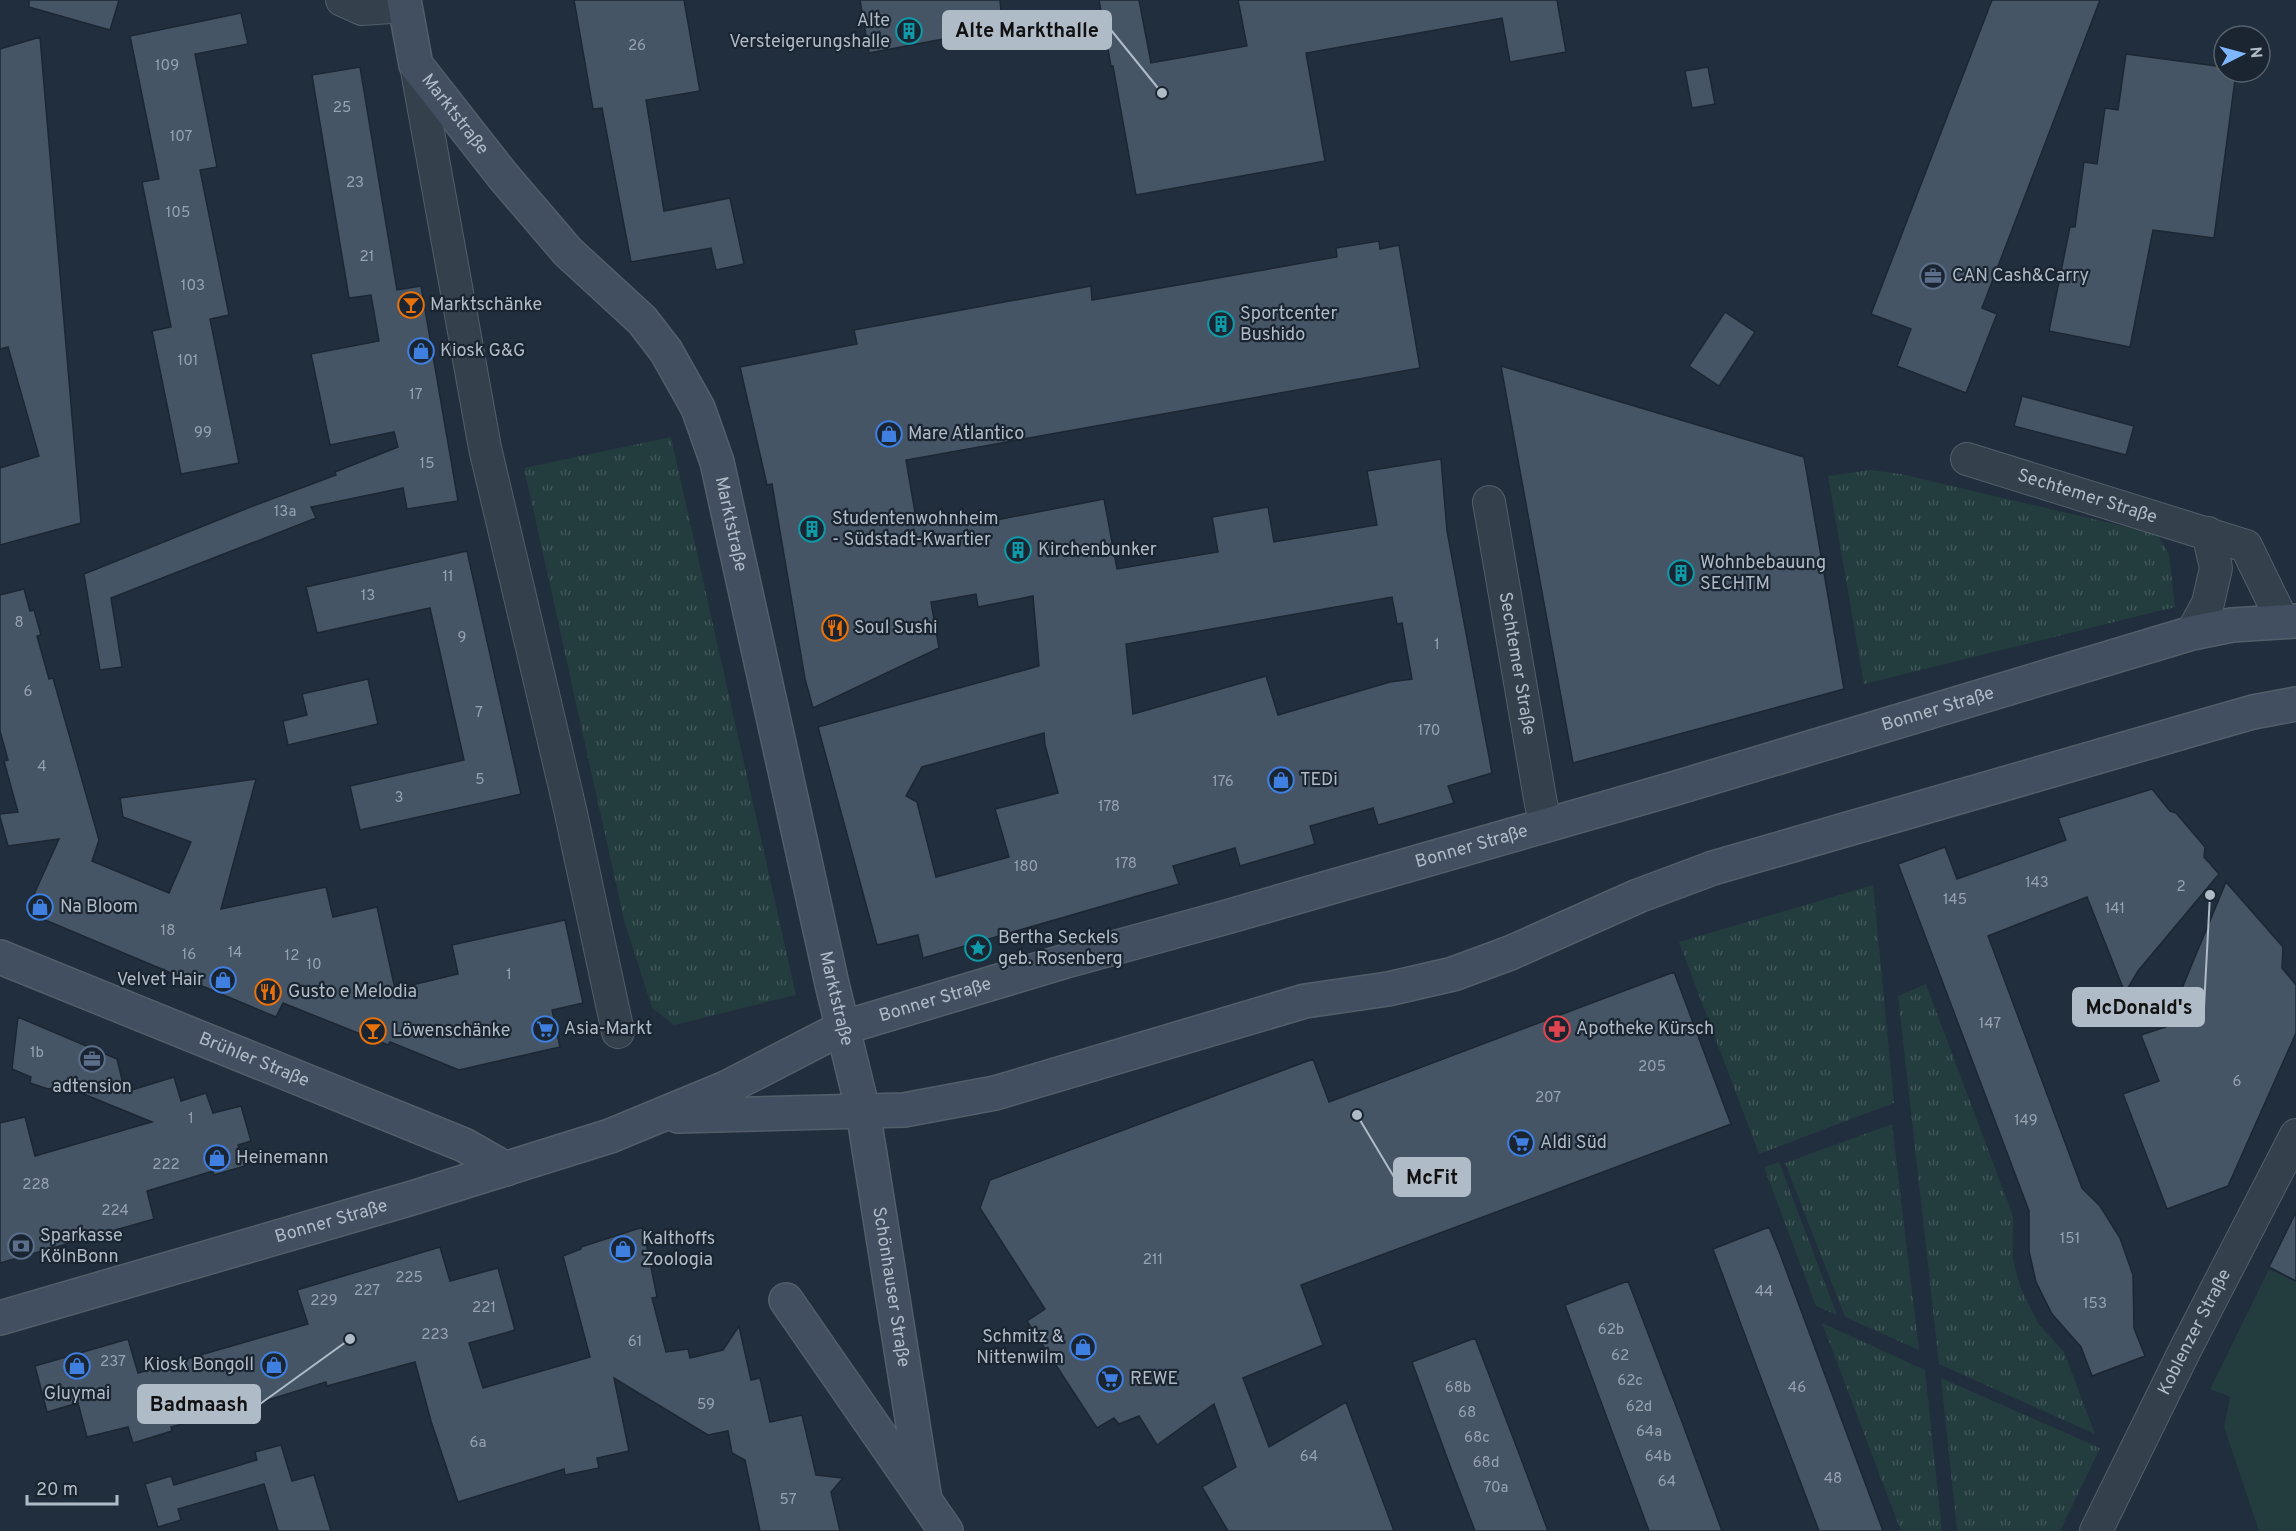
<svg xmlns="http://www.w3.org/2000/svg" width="2296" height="1531" font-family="Overpass,sans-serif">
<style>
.grass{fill:url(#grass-tufts)}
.garden{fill:#233c3e}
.building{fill:#465566;stroke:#1c2733;stroke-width:1.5;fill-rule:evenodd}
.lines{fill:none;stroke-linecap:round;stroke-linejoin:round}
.street-casing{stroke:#535e6a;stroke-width:34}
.secondary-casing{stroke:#535e6a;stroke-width:36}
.street{stroke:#35404d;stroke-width:32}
.secondary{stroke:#424f60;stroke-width:33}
.labels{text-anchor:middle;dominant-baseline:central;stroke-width:4.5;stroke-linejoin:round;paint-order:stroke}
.number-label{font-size:15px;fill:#96a2b0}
.poi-label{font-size:18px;fill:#b0bbc8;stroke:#1a2531;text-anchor:start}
.street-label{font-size:18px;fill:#b0bbc8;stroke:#1a2531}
.leader{fill:none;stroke:#b0bbc8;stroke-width:2}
.callout-dot{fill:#b0bbc8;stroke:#1a2531;stroke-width:2}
.callout{fill:#b0bbc8;stroke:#b0bbc8;stroke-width:2}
.callout-label{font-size:20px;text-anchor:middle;font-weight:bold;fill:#111}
</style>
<defs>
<pattern id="grass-tufts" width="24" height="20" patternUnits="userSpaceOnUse" patternTransform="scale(1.5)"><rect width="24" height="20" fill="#233c3e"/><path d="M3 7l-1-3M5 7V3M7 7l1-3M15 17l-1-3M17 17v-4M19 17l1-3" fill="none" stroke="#405658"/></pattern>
</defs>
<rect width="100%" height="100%" fill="#212e3d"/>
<path class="grass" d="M 671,437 L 796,995 L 674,1025 L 652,1008 L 624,920 L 524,468 Z
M 1870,470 L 1901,474 L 2157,534 L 2169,554 L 2175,607 L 1864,684 L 1828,476 Z
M 1873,885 L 1894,1103 L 1759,1154 L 1679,942 Z
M 1926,984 L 2013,1216 L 2013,1260 L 2021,1289 L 2038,1323 L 2064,1352 L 2095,1434 L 1939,1364 L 1898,996 Z
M 1892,1124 L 1919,1350 L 1845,1317 L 1785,1163 Z
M 1779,1162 L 1837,1315 L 1816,1306 L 1764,1167 Z
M 1822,1323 L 1925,1370 L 1942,1531 L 1901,1531 Z
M 1941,1378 L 2100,1448 L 2060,1531 L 1957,1531 Z"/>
<path class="garden" d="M 2269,1269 L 2296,1282 L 2296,1531 L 2259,1531 L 2224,1427 L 2230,1397 L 2210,1389 Z"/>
<path class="building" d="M 29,0 L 119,0 L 110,30 L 29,7 Z
M 574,0 L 684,0 L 700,91 L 646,100 L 664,211 L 730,198 L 744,264 L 716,270 L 711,248 L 631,262 L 602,108 L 593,109 Z
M 860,0 L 1000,0 L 1001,12 L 951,22 L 954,37 L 869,53 Z
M 1099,0 L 1139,0 L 1151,63 L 1247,46 L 1238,0 L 1557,0 L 1566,52 L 1510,62 L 1502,18 L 1306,53 L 1325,161 L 1136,195 L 1113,66 L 1111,66 Z
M 1992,0 L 2100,0 L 1982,308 L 1997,314 L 1966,393 L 1897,366 L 1911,329 L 1871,314 Z
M 241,13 L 248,44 L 195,54 L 217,167 L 200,170 L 229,315 L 210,319 L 239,463 L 181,474 L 152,331 L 171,327 L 142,182 L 159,179 L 130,36 Z
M 40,37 L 81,523 L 0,545 L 0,468 L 39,456 L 8,347 L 0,349 L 0,49 Z
M 2126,54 L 2224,67 L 2224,72 L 2236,72 L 2214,238 L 2153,230 L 2130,347 L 2049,331 L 2070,227 L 2075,227 L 2084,162 L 2097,164 L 2105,108 L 2118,110 Z
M 360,67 L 397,290 L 421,286 L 458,501 L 407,509 L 403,488 L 311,507 L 316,518 L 111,598 L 122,667 L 100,670 L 84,574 L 248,508 L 336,475 L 335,472 L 398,447 L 394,432 L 330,445 L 311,354 L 379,341 L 371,295 L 349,298 L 312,75 Z
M 1708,67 L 1715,104 L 1692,108 L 1685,71 Z
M 1379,241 L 1380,249 L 1399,245 L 1420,368 L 906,460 L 917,524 L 974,513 L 976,524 L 1104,499 L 1117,569 L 1218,552 L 1212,517 L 1268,507 L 1274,542 L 1377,525 L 1367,471 L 1441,459 L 1447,531 L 1492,773 L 1448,786 L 1454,803 L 1378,825 L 1373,808 L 1310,826 L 1315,844 L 1240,866 L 1235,848 L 1173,866 L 1179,884 L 923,958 L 918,935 L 877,945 L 818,727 L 1039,666 L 1033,596 L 978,607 L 976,594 L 931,602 L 939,648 L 813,708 L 805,679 L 772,484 L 767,485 L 740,367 L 857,344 L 854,330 L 1091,286 L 1092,300 L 1337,257 L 1336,248 ZM 1392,597 L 1397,624 L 1402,623 L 1412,679 L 1390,682 L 1278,715 L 1266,676 L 1133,714 L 1126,644 ZM 1044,733 L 1045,745 L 1058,793 L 995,809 L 1009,857 L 936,877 L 917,802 L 906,796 L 922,767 Z
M 1725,312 L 1755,332 L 1719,386 L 1689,366 Z
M 1501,366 L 1804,457 L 1844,689 L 1573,763 Z
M 2022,396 L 2134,426 L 2126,455 L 2014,426 Z
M 467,551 L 521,794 L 360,830 L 350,786 L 464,760 L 430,608 L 317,633 L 306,587 Z
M 24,589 L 30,611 L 34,610 L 41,635 L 37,636 L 49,679 L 53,678 L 99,840 L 92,861 L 169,893 L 191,842 L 123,817 L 120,798 L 256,779 L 221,909 L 326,887 L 333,917 L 377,907 L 395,989 L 458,974 L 452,945 L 565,920 L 583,1003 L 552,1010 L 560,1047 L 459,1070 L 390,1042 L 388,1045 L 283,1003 L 276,1017 L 26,912 L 59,839 L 8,846 L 0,817 L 0,814 L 18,812 L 4,761 L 8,760 L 0,731 L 0,595 Z
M 368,679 L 378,724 L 288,745 L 283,721 L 307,715 L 302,694 Z
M 2152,789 L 2170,811 L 2176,813 L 2205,847 L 2204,857 L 2219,874 L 2138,971 L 2125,993 L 2087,897 L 1988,936 L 2082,1188 L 2100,1206 L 2120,1238 L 2133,1275 L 2134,1328 L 2145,1356 L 2092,1376 L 2081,1347 L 2052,1314 L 2036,1282 L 2029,1251 L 2029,1211 L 1898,864 L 1945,847 L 1957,879 L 2066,840 L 2058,818 Z
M 2226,882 L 2283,947 L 2282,968 L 2296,985 L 2296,1033 L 2228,1186 L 2167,1209 L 2123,1094 L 2159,1081 L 2141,1035 L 2166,1027 Z
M 1674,972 L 1731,1124 L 1301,1285 L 1323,1345 L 1243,1378 L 1269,1447 L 1346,1402 L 1394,1531 L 1228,1531 L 1202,1487 L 1236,1467 L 1214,1404 L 1157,1445 L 1139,1416 L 1119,1424 L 1114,1418 L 1097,1428 L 1027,1321 L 1045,1309 L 980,1208 L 990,1180 L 1313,1059 L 1329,1102 Z
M 18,1017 L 117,1059 L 125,1092 L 174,1077 L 181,1101 L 206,1093 L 213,1113 L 241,1106 L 251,1141 L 238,1145 L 245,1166 L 214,1175 L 213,1171 L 147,1191 L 154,1219 L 0,1263 L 0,1123 L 25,1117 L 35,1156 L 152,1122 L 64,1086 L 48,1089 L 30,1083 L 31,1077 L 12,1069 Z
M 2296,1212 L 2296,1281 L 2269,1267 Z
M 643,1227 L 657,1297 L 652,1298 L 666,1352 L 688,1349 L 690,1358 L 723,1350 L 739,1326 L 751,1380 L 760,1378 L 770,1422 L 802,1415 L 816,1475 L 843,1478 L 831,1492 L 840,1531 L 760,1531 L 745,1460 L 732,1453 L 728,1431 L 708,1435 L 614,1378 L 629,1451 L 597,1458 L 599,1468 L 565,1475 L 564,1469 L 458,1502 L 431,1421 L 415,1362 L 327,1386 L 326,1382 L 242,1408 L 171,1427 L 172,1431 L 133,1443 L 128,1427 L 87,1437 L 78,1403 L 47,1412 L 35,1366 L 128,1339 L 138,1373 L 308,1324 L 297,1290 L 440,1247 L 450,1281 L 498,1268 L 515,1330 L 469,1343 L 483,1388 L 590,1357 L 563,1256 L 581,1249 L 581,1247 Z
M 1769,1227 L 1780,1254 L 1883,1531 L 1819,1531 L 1762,1381 L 1713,1249 Z
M 1628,1281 L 1682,1422 L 1722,1531 L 1649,1531 L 1565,1305 Z
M 1475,1338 L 1520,1456 L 1548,1531 L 1475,1531 L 1449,1463 L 1412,1362 Z
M 281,1445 L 292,1481 L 314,1475 L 331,1531 L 278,1531 L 264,1484 L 178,1509 L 181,1520 L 158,1527 L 145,1484 L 171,1476 L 174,1485 L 257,1460 L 255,1452 Z"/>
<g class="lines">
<g class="street-casing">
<g id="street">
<path d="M 342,0 L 362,9 L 405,6"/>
<path d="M 416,65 L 485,448 L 570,809 L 618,1032"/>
<path id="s1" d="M 1967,459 L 2246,546 L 2283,622"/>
<path id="s2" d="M 1489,502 L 1541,804 L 1547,825"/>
<path d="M 2192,633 L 2208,603 L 2216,568 L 2208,533"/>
<path id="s3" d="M 2096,1531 L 2185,1350 L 2296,1135"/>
</g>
</g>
<g class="secondary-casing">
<g id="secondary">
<path id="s4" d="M 404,0 L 416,65 L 503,176 L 568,252 L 642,320 L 666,351 L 698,408 L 717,462 L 832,984 L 863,1111 L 925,1500"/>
<path id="s5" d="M 0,957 L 464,1145 L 506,1169"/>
<path d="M 678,1116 L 904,1110 L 995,1093 L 1305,1001 L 1388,989 L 1453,974 L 1510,953 L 1638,896 L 1713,868 L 2197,728 L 2253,712 L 2296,704"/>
<path d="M 786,1300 L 946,1531"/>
<path id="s6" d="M 0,1318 L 412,1198 L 610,1136 L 726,1088 L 842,1028 L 1066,961 L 1223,918 L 1676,788 L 2192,633 L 2232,625 L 2296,621"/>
</g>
</g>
<use href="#street" class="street"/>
<use href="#secondary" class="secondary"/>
</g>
<defs>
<g id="building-ring" transform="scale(1.35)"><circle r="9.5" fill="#1a2531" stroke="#0f9aa8" stroke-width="1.5"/><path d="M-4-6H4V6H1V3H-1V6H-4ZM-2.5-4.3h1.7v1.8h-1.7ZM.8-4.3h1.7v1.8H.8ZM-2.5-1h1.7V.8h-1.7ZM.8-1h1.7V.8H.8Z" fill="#0f9aa8"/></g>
<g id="office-ring" transform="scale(1.35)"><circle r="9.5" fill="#1a2531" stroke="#5c6f8a" stroke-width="1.5"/><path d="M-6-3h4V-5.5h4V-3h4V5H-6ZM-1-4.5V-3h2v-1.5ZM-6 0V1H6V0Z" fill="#5c6f8a"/></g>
<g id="bar-ring" transform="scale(1.35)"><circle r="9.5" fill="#1a2531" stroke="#e8710a" stroke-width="1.5"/><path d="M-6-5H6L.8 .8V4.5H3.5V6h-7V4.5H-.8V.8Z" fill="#e8710a"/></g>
<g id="shop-ring" transform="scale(1.35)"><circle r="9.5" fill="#1a2531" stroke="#3f7fe0" stroke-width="1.5"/><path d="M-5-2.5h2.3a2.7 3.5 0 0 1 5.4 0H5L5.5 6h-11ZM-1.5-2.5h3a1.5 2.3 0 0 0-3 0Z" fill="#3f7fe0"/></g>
<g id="restaurant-ring" transform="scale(1.35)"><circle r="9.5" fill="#1a2531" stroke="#e8710a" stroke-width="1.5"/><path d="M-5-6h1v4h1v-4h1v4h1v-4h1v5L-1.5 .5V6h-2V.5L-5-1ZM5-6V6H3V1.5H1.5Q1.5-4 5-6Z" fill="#e8710a"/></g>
<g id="sight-ring" transform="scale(1.35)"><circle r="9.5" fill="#1a2531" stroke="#0f9aa8" stroke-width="1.5"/><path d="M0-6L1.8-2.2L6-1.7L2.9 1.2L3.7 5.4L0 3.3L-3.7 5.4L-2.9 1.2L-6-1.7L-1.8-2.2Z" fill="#0f9aa8"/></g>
<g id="supermarket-ring" transform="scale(1.35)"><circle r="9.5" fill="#1a2531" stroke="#3f7fe0" stroke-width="1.5"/><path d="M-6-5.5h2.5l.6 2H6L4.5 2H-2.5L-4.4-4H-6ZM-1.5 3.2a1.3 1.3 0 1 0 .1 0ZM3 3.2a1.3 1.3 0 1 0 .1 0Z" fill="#3f7fe0"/></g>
<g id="pharmacy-ring" transform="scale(1.35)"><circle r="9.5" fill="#1a2531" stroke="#e0444e" stroke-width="1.5"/><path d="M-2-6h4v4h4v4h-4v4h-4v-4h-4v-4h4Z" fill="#e0444e"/></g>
<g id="bank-ring" transform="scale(1.35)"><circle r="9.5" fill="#1a2531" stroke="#5c6f8a" stroke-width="1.5"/><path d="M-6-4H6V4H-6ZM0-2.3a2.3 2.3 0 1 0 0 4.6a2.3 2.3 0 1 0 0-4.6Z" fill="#5c6f8a"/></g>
</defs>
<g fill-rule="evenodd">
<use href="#building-ring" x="909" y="31"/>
<use href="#office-ring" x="1933" y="276"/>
<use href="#bar-ring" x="411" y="305"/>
<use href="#building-ring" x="1221" y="324"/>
<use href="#shop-ring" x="421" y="351"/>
<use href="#shop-ring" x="889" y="434"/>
<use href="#building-ring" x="812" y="529"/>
<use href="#building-ring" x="1018" y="550"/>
<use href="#building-ring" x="1681" y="573"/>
<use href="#restaurant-ring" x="835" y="628"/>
<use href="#shop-ring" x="1281" y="780"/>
<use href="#shop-ring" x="40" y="907"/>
<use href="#sight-ring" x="978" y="948"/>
<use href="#shop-ring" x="223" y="980"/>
<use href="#restaurant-ring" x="268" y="992"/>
<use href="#supermarket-ring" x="545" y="1029"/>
<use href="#pharmacy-ring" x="1557" y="1029"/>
<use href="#bar-ring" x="373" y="1031"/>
<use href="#office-ring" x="92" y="1059"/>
<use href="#supermarket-ring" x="1521" y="1143"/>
<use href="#shop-ring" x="217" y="1158"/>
<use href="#bank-ring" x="21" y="1246"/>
<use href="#shop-ring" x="623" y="1249"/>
<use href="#shop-ring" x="1083" y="1347"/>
<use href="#shop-ring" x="274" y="1365"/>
<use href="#shop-ring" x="77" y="1366"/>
<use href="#supermarket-ring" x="1110" y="1379"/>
</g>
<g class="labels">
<g class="number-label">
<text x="637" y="46">26</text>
<text x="167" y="66">109</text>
<text x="342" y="108">25</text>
<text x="181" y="137">107</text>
<text x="355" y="183">23</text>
<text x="178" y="213">105</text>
<text x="367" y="257">21</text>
<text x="193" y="286">103</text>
<text x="188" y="361">101</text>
<text x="416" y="395">17</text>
<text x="203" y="433">99</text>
<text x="427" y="464">15</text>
<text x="285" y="512">13a</text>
<text x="448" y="577">11</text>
<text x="368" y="596">13</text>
<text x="19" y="623">8</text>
<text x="462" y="638">9</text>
<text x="1437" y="645">1</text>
<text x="28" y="692">6</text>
<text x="479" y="713">7</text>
<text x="1429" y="731">170</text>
<text x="42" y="767">4</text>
<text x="480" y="780">5</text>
<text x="1223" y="782">176</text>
<text x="399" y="798">3</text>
<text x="1109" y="807">178</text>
<text x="1126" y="864">178</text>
<text x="1026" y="867">180</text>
<text x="2037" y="883">143</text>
<text x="2181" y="887">2</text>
<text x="1955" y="900">145</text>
<text x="2115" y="909">141</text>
<text x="168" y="931">18</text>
<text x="235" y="953">14</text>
<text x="189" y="955">16</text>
<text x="292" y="956">12</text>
<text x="314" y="965">10</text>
<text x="509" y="975">1</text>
<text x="1990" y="1024">147</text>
<text x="37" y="1053">1b</text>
<text x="1652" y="1067">205</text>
<text x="2237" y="1082">6</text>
<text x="1548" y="1098">207</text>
<text x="191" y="1119">1</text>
<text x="2026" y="1121">149</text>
<text x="166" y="1165">222</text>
<text x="36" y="1185">228</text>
<text x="115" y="1211">224</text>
<text x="2070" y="1239">151</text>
<text x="1153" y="1260">211</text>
<text x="409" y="1278">225</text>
<text x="367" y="1291">227</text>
<text x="1764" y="1292">44</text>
<text x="324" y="1301">229</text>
<text x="2095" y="1304">153</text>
<text x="484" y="1308">221</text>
<text x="1611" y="1330">62b</text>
<text x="435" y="1335">223</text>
<text x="635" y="1342">61</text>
<text x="1620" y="1356">62</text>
<text x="113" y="1362">237</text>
<text x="1630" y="1381">62c</text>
<text x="1458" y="1388">68b</text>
<text x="1797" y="1388">46</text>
<text x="706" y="1405">59</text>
<text x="1639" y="1407">62d</text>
<text x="1467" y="1413">68</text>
<text x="1649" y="1432">64a</text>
<text x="1477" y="1438">68c</text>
<text x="478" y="1443">6a</text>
<text x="1309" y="1457">64</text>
<text x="1658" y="1457">64b</text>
<text x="1486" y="1463">68d</text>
<text x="1833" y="1479">48</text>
<text x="1667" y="1482">64</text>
<text x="1496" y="1488">70a</text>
<text x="788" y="1500">57</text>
</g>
<g class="poi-label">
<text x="890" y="21" text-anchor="end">Alte<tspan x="890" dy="21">Versteigerungshalle</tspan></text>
<text x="1952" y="276">CAN Cash&amp;Carry</text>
<text x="430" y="305">Marktschänke</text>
<text x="1240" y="314">Sportcenter<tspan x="1240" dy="21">Bushido</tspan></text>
<text x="440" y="351">Kiosk G&amp;G</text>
<text x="908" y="434">Mare Atlantico</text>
<text x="832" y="519">Studentenwohnheim<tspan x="832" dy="21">- Südstadt-Kwartier</tspan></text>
<text x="1038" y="550">Kirchenbunker</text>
<text x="1700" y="563">Wohnbebauung<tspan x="1700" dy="21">SECHTM</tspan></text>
<text x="854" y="628">Soul Sushi</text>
<text x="1300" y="780">TEDi</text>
<text x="60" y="907">Na Bloom</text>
<text x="998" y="938">Bertha Seckels<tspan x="998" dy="21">geb. Rosenberg</tspan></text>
<text x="204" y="980" text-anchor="end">Velvet Hair</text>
<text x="288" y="992">Gusto e Melodia</text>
<text x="564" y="1029">Asia-Markt</text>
<text x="1576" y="1029">Apotheke Kürsch</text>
<text x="392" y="1031">Löwenschänke</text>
<text x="92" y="1087" text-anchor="middle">adtension</text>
<text x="1540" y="1143">Aldi Süd</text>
<text x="236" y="1158">Heinemann</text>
<text x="40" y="1236">Sparkasse<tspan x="40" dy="21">KölnBonn</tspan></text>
<text x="642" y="1239">Kalthoffs<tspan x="642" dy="21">Zoologia</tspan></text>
<text x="1064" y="1337" text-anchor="end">Schmitz &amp;<tspan x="1064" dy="21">Nittenwilm</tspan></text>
<text x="254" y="1365" text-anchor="end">Kiosk Bongoll</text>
<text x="1130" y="1379">REWE</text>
<text x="77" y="1394" text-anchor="middle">Gluymai</text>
</g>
<g class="street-label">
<text stroke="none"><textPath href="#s4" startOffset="129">Marktstraße</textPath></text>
<text stroke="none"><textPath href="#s1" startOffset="126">Sechtemer Straße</textPath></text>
<text stroke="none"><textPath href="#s4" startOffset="633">Marktstraße</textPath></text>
<text stroke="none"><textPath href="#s2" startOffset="164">Sechtemer Straße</textPath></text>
<text stroke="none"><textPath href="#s6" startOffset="2034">Bonner Straße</textPath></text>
<text stroke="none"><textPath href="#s6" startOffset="1548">Bonner Straße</textPath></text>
<text stroke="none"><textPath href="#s4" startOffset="1119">Marktstraße</textPath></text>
<text stroke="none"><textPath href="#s6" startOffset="990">Bonner Straße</textPath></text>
<text stroke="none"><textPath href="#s5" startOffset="274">Brühler Straße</textPath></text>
<text stroke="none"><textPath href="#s6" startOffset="345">Bonner Straße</textPath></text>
<text stroke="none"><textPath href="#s4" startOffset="1413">Schönhauser Straße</textPath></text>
<text stroke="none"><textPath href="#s3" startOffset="222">Koblenzer Straße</textPath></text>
</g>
</g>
<path class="leader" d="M1162 93L1111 30M2210 895L2204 1007M1357 1115L1394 1177M350 1339L260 1404"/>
<g class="callout-dot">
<circle cx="1162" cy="93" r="6"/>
<circle cx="2210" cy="895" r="6"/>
<circle cx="1357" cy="1115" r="6"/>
<circle cx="350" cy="1339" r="6"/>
</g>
<g class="callout">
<rect x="943" y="11" width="168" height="38" rx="6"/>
<rect x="2073" y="988" width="131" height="38" rx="6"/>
<rect x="1394" y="1158" width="76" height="38" rx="6"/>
<rect x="138" y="1385" width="122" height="38" rx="6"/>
</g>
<g class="callout-label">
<text x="1027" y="37">Alte Markthalle</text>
<text x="2139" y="1014">McDonald's</text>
<text x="1432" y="1184">McFit</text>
<text x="199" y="1411">Badmaash</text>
</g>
<g transform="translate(2242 54) rotate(84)"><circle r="28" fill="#1a2531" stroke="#56616d" stroke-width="1.5"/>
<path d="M0-4.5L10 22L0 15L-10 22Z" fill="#7eb7ff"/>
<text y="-9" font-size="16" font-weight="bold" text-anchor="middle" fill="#b0bbc8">N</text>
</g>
<path d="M27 1495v9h90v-9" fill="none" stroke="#b0bbc8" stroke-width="3"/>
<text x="36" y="1495" font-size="18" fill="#b0bbc8" stroke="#1a2531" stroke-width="4.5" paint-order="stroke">20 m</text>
</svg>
